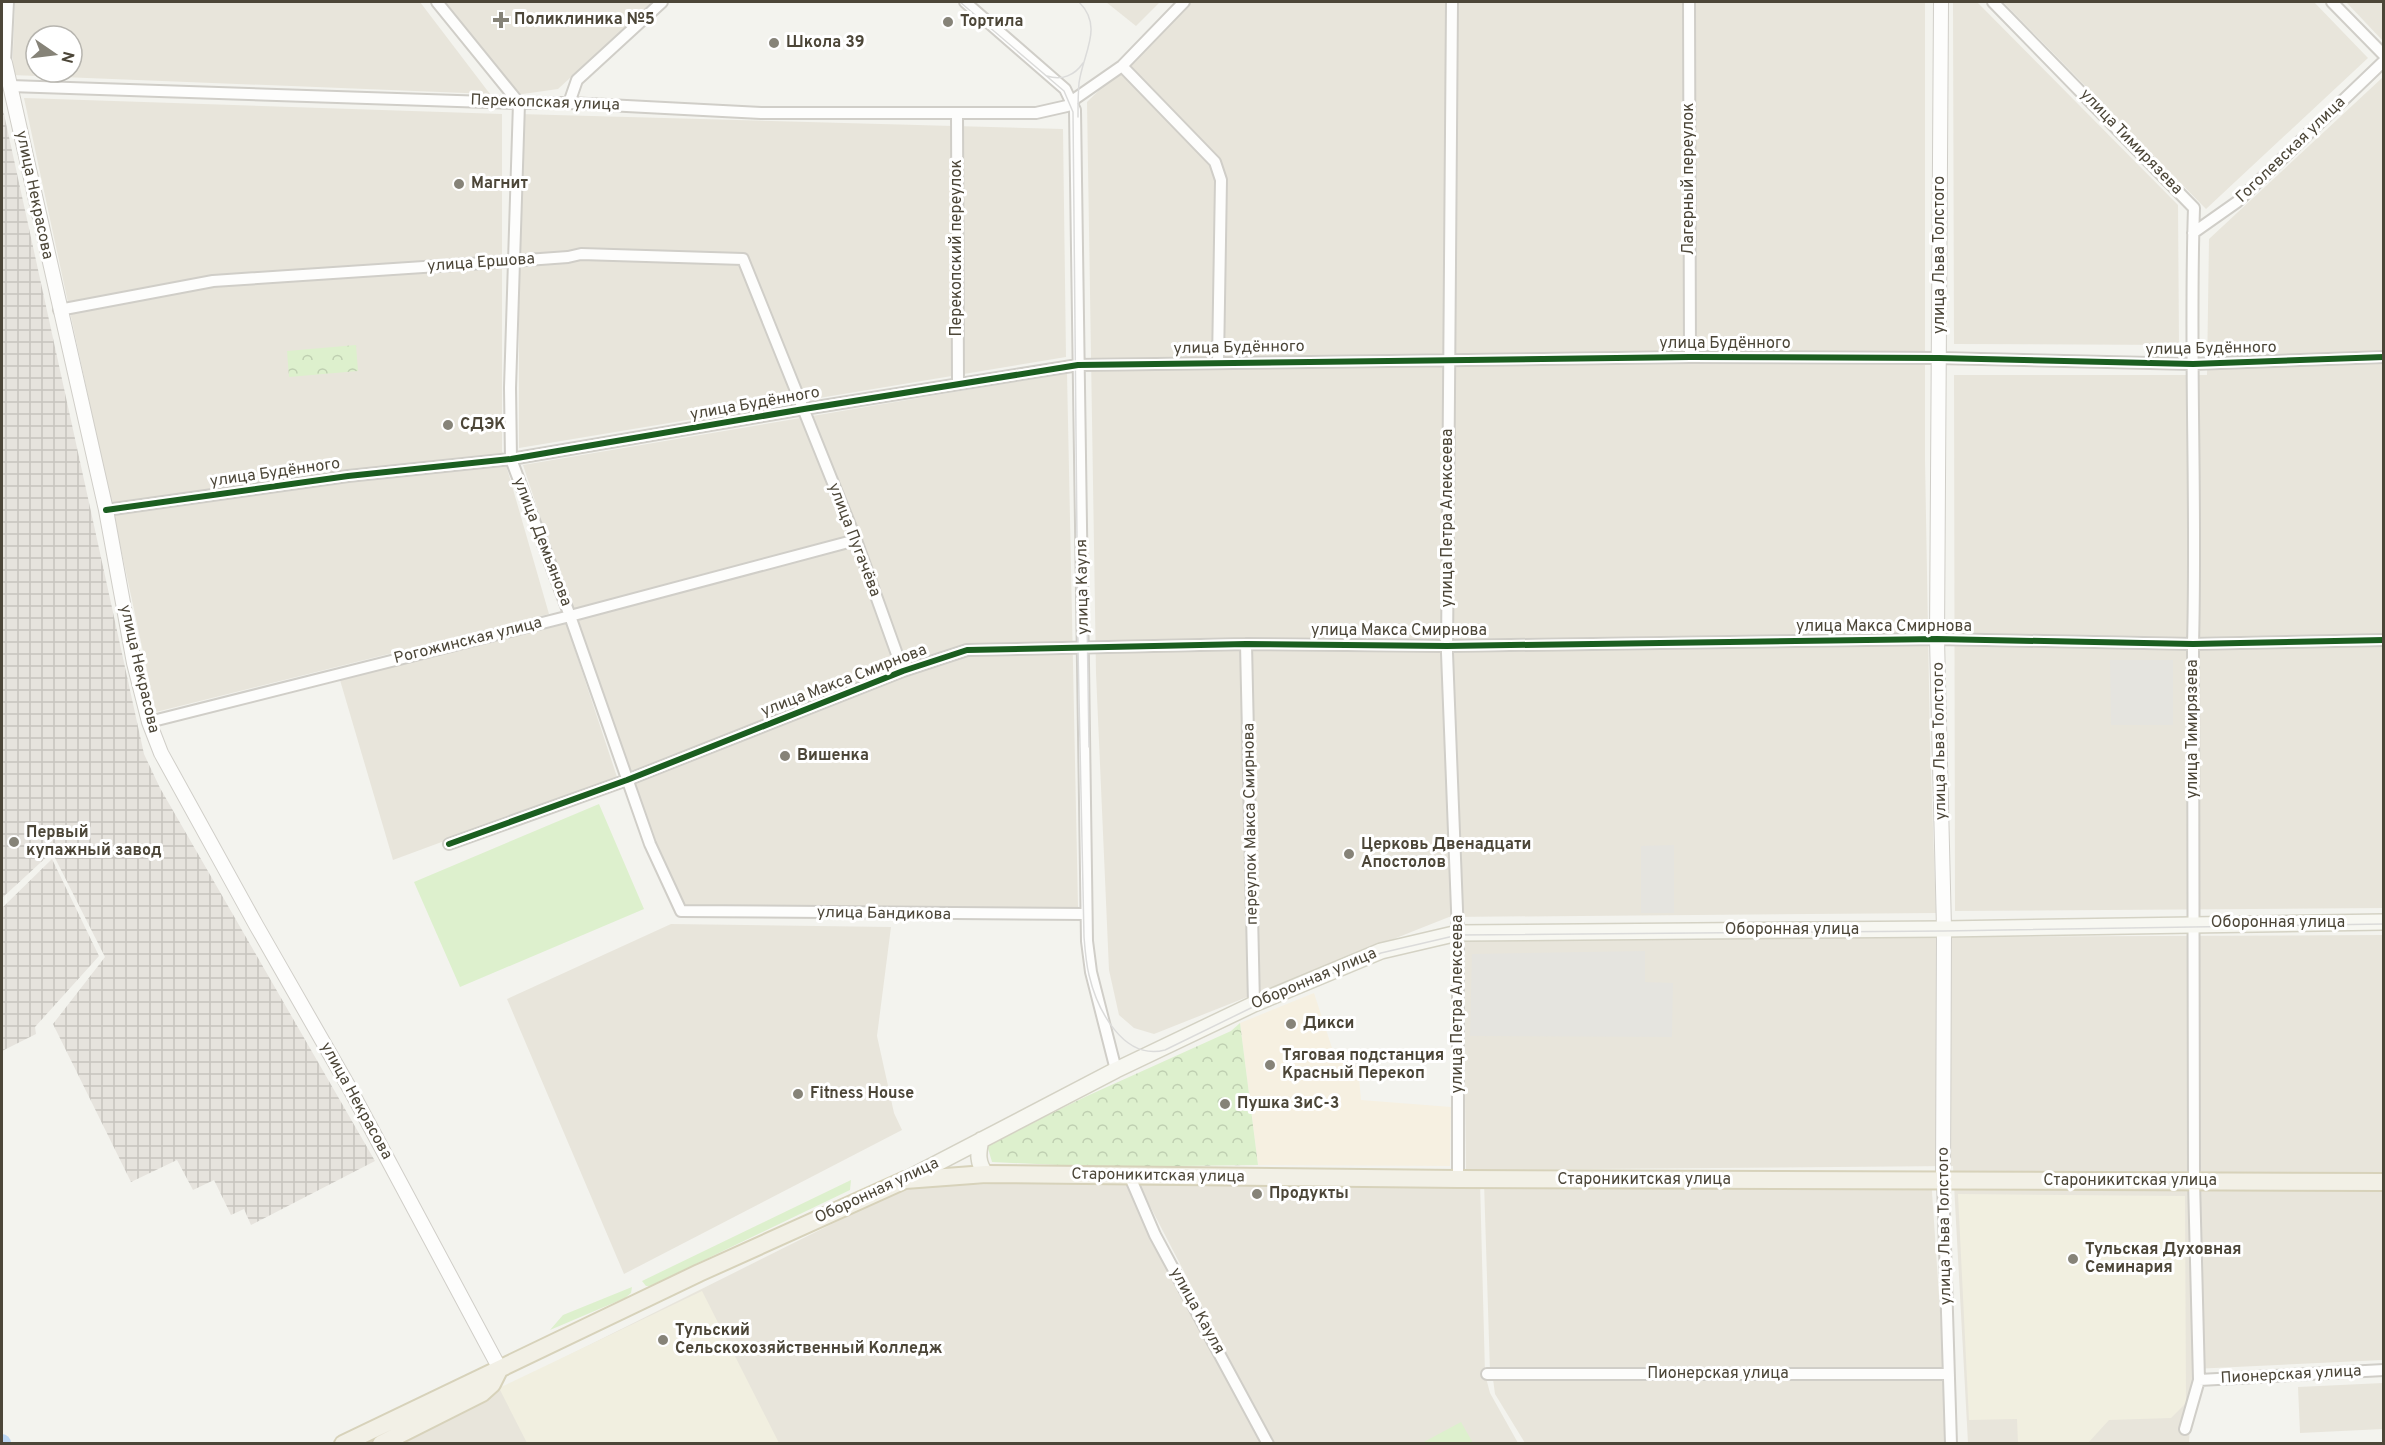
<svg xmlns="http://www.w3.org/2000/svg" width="2385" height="1445" font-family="Overpass,sans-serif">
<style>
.residential{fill:#e8e5db;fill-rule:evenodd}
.commercial{fill:#f6f0e1}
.industrial{fill:url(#industrial-grid)}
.education{fill:#f1efe0}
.green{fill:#ddf0cd}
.forest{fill:url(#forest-crowns)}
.parking{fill:#e5e4df}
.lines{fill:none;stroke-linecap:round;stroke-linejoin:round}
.river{stroke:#bcd7f4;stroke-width:18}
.minor-casing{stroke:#d0cec8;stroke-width:14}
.tertiary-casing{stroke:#d0cec8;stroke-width:16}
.secondary-casing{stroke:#d4d2c4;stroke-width:18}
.primary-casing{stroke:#d7d2ba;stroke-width:20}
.minor{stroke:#fdfdfc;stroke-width:10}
.tertiary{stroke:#fdfdfc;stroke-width:14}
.secondary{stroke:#f7f7f1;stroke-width:15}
.primary{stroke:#f2f0e6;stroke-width:16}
.tram{stroke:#dbdbda;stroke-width:1.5}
.cycleway-casing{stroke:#fff;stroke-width:10}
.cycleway{stroke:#1b5e20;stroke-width:6}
.poi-dot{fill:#868378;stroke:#fff;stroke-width:2}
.labels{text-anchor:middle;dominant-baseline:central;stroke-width:6;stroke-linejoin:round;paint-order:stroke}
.poi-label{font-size:16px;font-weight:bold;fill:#4c4638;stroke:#fff;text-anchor:start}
.street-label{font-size:16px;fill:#4c4638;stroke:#fff}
</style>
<defs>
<pattern id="industrial-grid" width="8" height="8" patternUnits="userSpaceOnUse" patternTransform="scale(1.5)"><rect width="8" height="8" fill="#e6e3dd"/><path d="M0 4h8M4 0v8" fill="none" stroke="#c7c4be"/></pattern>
<pattern id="forest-crowns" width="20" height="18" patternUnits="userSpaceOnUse" patternTransform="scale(1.5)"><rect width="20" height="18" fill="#ddf0cd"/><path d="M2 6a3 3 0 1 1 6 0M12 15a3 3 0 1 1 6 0" fill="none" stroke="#bfcfb1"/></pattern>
</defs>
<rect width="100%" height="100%" fill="#f3f3ee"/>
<path class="residential" d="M 15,2 L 420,2 L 490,94 L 12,75 ZM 36,36 L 72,36 L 72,72 L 36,72 Z
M 444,2 L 653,2 L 558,89 L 516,95 Z
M 1106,2 L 1160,2 L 1136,26 Z
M 1189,2 L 1925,2 L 1925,460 L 1930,743 L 1936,913 L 1449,917 L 1154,1034 L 1134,1028 L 1119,1015 L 1109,970 L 1096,673 L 1087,102 Z
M 1953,2 L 1977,2 L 2178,205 L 2179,345 L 1954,344 Z
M 2003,2 L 2314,2 L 2368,58 L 2206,209 Z
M 2346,2 L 2383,2 L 2383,41 Z
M 2383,77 L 2383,908 L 1955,911 L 1954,375 L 2207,375 L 2209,239 Z
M 24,98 L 502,114 L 502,451 L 549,614 L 156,712 Z
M 519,114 L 1063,129 L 1066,357 L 519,448 Z
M 1067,373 L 1078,907 L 682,907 L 632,793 L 523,465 Z
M 566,623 L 617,777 L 393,860 L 340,680 Z
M 671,924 L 891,927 L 877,1036 L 894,1113 L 902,1130 L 624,1274 L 507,999 Z
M 2383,935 L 2383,1360 L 2193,1369 L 2189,1443 L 1968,1443 L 1953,1166 L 1466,1170 L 1463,939 Z
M 1931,1177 L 1944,1370 L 1490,1372 L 1484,1182 Z
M 1128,1181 L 1264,1444 L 402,1444 L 439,1420 L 908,1186 Z
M 1137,1181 L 1480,1181 L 1485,1374 L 1490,1393 L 1518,1443 L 1273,1443 Z
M 1946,1378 L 1948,1443 L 1525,1443 L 1495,1394 L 1493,1379 Z
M 2383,1383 L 2383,1429 L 2300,1433 L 2298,1387 Z"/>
<path class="commercial" d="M 1314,993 L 1334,1054 L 1358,1067 L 1361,1100 L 1451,1107 L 1450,1166 L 1258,1165 L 1240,1023 Z"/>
<path class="industrial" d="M 2,105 L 144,754 L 160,788 L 375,1161 L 251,1225 L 244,1209 L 231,1215 L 214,1180 L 193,1190 L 177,1160 L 131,1182 L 53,1024 L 105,957 L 52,852 L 2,898 Z
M 52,859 L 99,956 L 35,1027 L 36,1034 L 2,1051 L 2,908 Z"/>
<path class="education" d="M 1958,1194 L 2185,1196 L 2186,1403 L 2171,1418 L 2109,1420 L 2088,1443 L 2018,1443 L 2017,1419 L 1969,1420 Z
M 702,1291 L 779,1443 L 527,1443 L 499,1388 Z"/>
<path class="green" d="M 599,804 L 644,909 L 460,987 L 414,882 Z
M 851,1180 L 850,1190 L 650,1286 L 646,1286 L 642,1281 Z
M 632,1287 L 631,1293 L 625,1298 L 550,1330 L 563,1315 Z
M 1461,1422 L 1473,1443 L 1422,1443 Z"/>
<path class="forest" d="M 356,345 L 358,371 L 289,377 L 287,351 Z
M 1240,1023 L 1258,1165 L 1099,1167 L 992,1162 L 987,1145 L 1087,1096 L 1231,1031 Z"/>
<path class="parking" d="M 2110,660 L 2173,660 L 2173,725 L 2111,725 Z
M 1674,845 L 1674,913 L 1641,913 L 1641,846 Z
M 1645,951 L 1645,982 L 1673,983 L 1672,1037 L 1470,1036 L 1472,954 Z"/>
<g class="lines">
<path class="river" d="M 2,1443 L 2,1444"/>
<g class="minor-casing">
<path id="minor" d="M 437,2 L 519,103 L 510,388 L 511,459 L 570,616 L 650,844 L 681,911 L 1086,914
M 965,2 L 1065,89 L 1075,110 L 1087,941 L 1091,972 L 1116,1070
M 1452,2 L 1447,653 L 1458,935 L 1458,1179
M 1689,2 L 1690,357
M 1993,2 L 2194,208 C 2189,353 2197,499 2193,644 L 2194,1181 L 2199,1380 L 2185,1429
M 2332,2 L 2384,55
M 5,63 L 8,2
M 1122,66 L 1215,162 L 1221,180 L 1218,362
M 10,86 L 519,103 L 569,103 L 761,113 L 1036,113 L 1067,106 L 1076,98 L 1122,66 L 1184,2
M 569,103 L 577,80 L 662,2
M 957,113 L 958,384
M 2193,233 L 2237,202 L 2384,61
M 59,310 L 213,281 L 513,261 L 568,257 L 581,254 L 743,259 L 856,540 L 903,671
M 106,510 L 348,476 L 511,459 L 804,409 L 1078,365 L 1690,357 L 1939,358 L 2193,364 L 2384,357
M 1246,644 L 1254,1004
M 149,722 L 570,616 L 856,540
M 449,844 L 627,780 L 903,671 L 967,650 L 1246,644 L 1447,646 L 1937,639 L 2193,644 L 2384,640
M 1130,1177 L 1155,1235 L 1268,1444
M 1943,1181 L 1951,1444
M 1487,1374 L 1949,1374
M 2199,1380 L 2384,1370"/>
</g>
<g class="tertiary-casing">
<path id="tertiary" d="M 1941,2 L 1937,639 L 1944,929 L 1943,1181
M 2,59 L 5,63 L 106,510 L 134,663 L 149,722 L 161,753 L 256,925 L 350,1089 L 500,1369"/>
</g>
<g class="secondary-casing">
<path id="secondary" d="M 981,1140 C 978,1153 977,1163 986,1174
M 905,1180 L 1116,1070 L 1254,1004 L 1381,951 L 1458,933 L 1944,929 L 2384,922"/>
</g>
<g class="primary-casing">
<path id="primary" d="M 343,1444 L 699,1273 L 905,1180 L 986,1174 L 1458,1179 L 2384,1182
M 381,1444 L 482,1393 L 492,1384 L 499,1370"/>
</g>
<use href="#minor" class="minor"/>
<use href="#tertiary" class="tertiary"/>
<use href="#secondary" class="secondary"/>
<use href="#primary" class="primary"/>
<path class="tram" d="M 960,2 L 1064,91 L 1073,112 L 1078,649 L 1084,937 C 1085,950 1086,963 1089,975 C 1097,1009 1123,1061 1165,1050 L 1255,1006 L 1381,953 L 1458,935 L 1944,931 L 2384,924
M 1047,76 C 1062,81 1075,75 1083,63
M 1078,117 C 1078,106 1078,94 1079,83 C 1083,53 1104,27 1079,2
M 1086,549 L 1089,747"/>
<g class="cycleway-casing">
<path id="cycleway" d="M 106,510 L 348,476 L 511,459 L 804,409 L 1078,365 L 1690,357 L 1939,358 L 2193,364 L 2384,357
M 449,844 L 627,780 L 903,671 L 967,650 L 1246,644 L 1447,646 L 1937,639 L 2193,644 L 2384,640"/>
</g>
<use href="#cycleway" class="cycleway"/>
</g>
<g class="poi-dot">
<path d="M498 11h6v6h6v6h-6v6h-6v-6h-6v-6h6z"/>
<circle cx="948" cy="22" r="6"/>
<circle cx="774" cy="43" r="6"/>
<circle cx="459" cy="184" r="6"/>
<circle cx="448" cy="425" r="6"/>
<circle cx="785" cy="756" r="6"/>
<circle cx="14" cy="842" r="6"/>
<circle cx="1349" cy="854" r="6"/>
<circle cx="1291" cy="1024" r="6"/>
<circle cx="1270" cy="1065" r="6"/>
<circle cx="798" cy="1094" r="6"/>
<circle cx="1225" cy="1104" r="6"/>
<circle cx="1257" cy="1194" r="6"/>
<circle cx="2073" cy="1259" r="6"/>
<circle cx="663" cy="1340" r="6"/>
</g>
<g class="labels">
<g class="poi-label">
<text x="514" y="20">Поликлиника №5</text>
<text x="960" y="22">Тортила</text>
<text x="786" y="43">Школа 39</text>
<text x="471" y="184">Магнит</text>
<text x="460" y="425">СДЭК</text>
<text x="797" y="756">Вишенка</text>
<text x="26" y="833">Первый<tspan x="26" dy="18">купажный завод</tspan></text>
<text x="1361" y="845">Церковь Двенадцати<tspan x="1361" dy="18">Апостолов</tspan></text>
<text x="1303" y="1024">Дикси</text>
<text x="1282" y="1056">Тяговая подстанция<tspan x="1282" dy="18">Красный Перекоп</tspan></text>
<text x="810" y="1094">Fitness House</text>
<text x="1237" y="1104">Пушка ЗиС-3</text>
<text x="1269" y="1194">Продукты</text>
<text x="2085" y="1250">Тульская Духовная<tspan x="2085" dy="18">Семинария</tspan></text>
<text x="675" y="1331">Тульский<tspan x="675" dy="18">Сельскохозяйственный Колледж</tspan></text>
</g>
<g class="street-label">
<text transform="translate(545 103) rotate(2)">Перекопская улица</text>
<text transform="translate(2131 142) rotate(46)">улица Тимирязева</text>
<text transform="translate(2291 150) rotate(-44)">Гоголевская улица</text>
<text transform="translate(1689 179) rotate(-90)">Лагерный переулок</text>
<text transform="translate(34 195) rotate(78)">улица Некрасова</text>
<text transform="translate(957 248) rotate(-90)">Перекопский переулок</text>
<text transform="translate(1940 255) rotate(-90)">улица Льва Толстого</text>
<text transform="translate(481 263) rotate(-4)">улица Ершова</text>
<text x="1725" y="344">улица Будённого</text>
<text transform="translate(1239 348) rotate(-1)">улица Будённого</text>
<text transform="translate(2211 349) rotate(-1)">улица Будённого</text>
<text transform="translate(755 404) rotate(-10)">улица Будённого</text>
<text transform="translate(275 473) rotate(-8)">улица Будённого</text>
<text transform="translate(1448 518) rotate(-90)">улица Петра Алексеева</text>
<text transform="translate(854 540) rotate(69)">улица Пугачёва</text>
<text transform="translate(542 542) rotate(69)">улица Демьянова</text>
<text transform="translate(1083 587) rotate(-91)">улица Кауля</text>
<text x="1884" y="627">улица Макса Смирнова</text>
<text x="1399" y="631">улица Макса Смирнова</text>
<text transform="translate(468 641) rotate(-14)">Рогожинская улица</text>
<text transform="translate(139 669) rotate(77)">улица Некрасова</text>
<text transform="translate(844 681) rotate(-21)">улица Макса Смирнова</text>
<text transform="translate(2193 729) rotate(-90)">улица Тимирязева</text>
<text transform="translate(1940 741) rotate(-91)">улица Льва Толстого</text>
<text transform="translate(1251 824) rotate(-91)">переулок Макса Смирнова</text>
<text transform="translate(884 914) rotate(1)">улица Бандикова</text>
<text x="2278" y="923">Оборонная улица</text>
<text x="1792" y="930">Оборонная улица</text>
<text transform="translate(1314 979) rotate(-23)">Оборонная улица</text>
<text transform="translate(1458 1004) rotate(-90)">улица Петра Алексеева</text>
<text transform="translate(356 1101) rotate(61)">улица Некрасова</text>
<text transform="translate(1158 1176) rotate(1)">Староникитская улица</text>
<text x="1644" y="1180">Староникитская улица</text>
<text x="2130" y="1181">Староникитская улица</text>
<text transform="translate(877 1191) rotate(-25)">Оборонная улица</text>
<text transform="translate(1945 1226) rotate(-91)">улица Льва Толстого</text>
<text transform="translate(1197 1311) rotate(61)">улица Кауля</text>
<text x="1718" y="1374">Пионерская улица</text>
<text transform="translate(2291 1375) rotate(-3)">Пионерская улица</text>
</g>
</g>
<rect width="2385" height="1445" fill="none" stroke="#4c4638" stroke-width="6"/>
<g transform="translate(54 54) rotate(104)"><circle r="28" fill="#ffffff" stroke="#b7b5af" stroke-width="1.5"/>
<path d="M0-4.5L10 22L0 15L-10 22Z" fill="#868378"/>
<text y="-9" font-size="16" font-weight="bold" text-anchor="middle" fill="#4c4638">N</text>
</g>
</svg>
